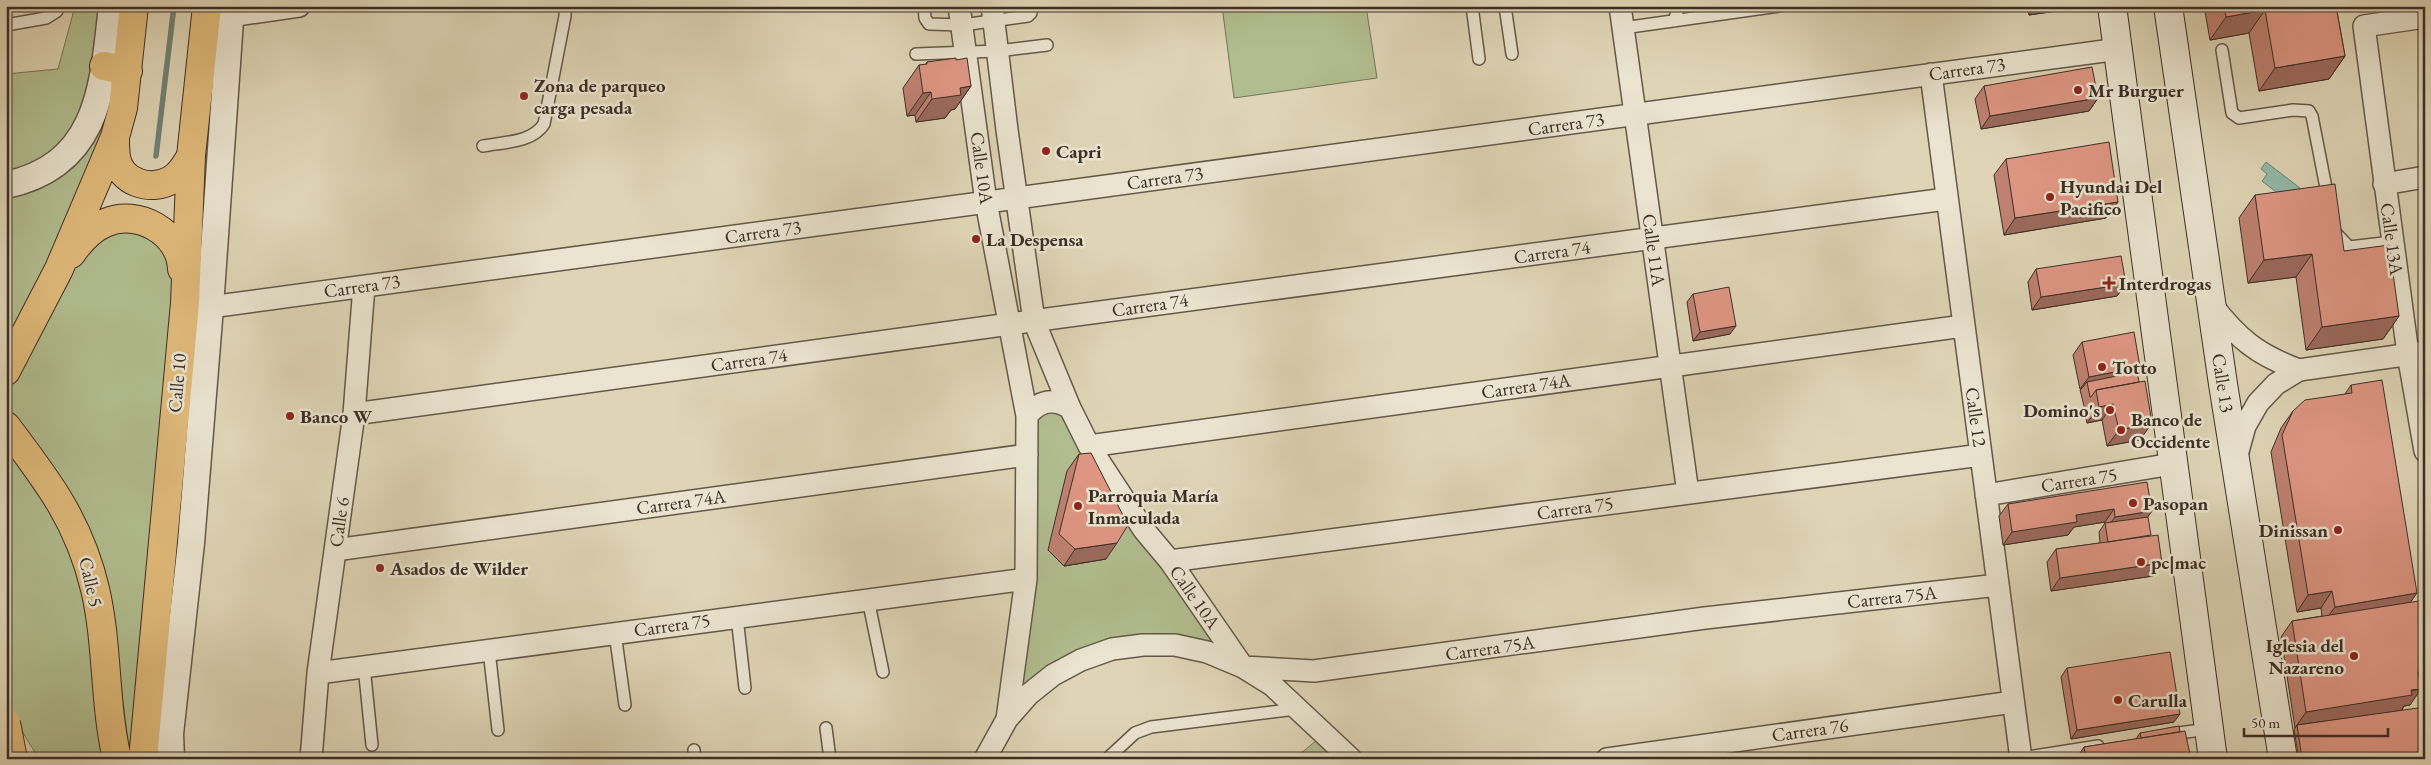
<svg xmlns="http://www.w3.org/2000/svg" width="2431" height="765" font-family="'EB Garamond',serif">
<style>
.green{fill:#b1bd8f;stroke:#76765a;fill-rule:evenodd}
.water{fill:#93b9ab;stroke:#708276}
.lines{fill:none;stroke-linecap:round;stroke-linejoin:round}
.stream{stroke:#708276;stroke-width:5.5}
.service-casing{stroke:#65584a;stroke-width:14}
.minor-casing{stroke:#65584a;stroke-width:24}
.tertiary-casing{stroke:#65584a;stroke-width:29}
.secondary-casing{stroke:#3c2f26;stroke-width:30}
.primary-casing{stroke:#3c2f26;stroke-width:30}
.service{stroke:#eae4d0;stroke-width:11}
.minor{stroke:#eae4d0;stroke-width:21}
.tertiary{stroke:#eae4d0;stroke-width:26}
.secondary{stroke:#eae4d0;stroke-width:28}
.primary{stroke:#e0ba7b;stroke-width:28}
.primary-bridge-casing{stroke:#3c2f26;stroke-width:30;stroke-linecap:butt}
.primary-bridge{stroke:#e0ba7b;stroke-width:28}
.wall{fill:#bf8171;stroke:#3c2f26}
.shaded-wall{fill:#9b695c;stroke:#3c2f26}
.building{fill:#de9683;stroke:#3c2f26}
.poi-dot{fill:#8f2418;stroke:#eae4d0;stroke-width:2}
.labels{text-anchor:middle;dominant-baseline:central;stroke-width:5;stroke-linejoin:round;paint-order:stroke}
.street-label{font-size:19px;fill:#3c2f26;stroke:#eae4d0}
.poi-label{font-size:19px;font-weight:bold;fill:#3c2f26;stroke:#eae4d0;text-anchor:start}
</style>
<rect width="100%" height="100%" fill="#dfd5b6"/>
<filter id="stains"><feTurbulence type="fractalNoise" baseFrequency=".004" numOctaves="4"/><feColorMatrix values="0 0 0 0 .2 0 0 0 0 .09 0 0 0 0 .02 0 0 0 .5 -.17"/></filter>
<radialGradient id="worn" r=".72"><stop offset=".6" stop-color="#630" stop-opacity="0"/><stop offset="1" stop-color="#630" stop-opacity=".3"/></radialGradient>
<path class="green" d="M 75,6 L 112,6 L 88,127 L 115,137 L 60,266 L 106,222 L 175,245 L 143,759 L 39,759 L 6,705 L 6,74 L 58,69 Z
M 1222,6 L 1366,6 L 1377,78 L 1234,98 Z
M 1057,402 L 1243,667 L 1175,645 L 1081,660 L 1007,719 L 1027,416 ZM 1048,550 L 1106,559 L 1064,566 Z
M 1323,735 L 1351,759 L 1294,759 Z"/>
<path class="water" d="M 2266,162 L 2300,188 L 2289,202 L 2262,181 L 2267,174 L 2261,169 Z"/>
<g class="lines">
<path class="stream" d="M 156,156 L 174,6"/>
<g class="service-casing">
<path id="service" d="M 924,6 L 925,18 L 929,24 L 962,25 L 1028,16 L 1031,13 L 1031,6
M 1472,6 L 1479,59
M 1505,6 L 1512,54
M 1674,21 L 1679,6
M 6,25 L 46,18 L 57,11 L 58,6
M 1623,28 L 1779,6
M 2222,50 L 2232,113 L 2239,118 L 2293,110 L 2309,111 L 2312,116 L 2328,198
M 916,54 L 998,51 L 1047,45
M 483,146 C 503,142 532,143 544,124 L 565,16 L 565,6
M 2334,231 L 2349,247 L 2392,242
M 868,599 L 883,672
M 737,617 L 745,688
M 615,633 L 625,705
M 489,650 L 498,730
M 364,666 L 372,745
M 826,728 L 830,759
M 2171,734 L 2209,729
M 694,750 L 695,759
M 2021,758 L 2098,746
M 1107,759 L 1135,733 L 1151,727 L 1296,709"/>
</g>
<g class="minor-casing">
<path id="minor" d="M 959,6 L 986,202 L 1027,416 L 1026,579 L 1007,719 L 985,759
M 992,6 L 1007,130 L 1034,321 L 1070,408 L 1089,446 L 1144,530 L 1170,561 L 1243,667 L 1272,685 L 1351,759
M 1620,6 L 1688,493
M 230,16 L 299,6
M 2425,17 L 2364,26 L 2408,354 L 2425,451
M 1931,74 L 2021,759
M 2384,184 L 2425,177
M 2212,305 C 2238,339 2258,355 2299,370
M 210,307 L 2119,49
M 354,414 L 1010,324 L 1946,199
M 1027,416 C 1038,401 1053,397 1070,408
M 1089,446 L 1963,326
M 2237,455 L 2245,426 L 2258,403 L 2276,384 L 2299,370 L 2425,352
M 1986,495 L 2172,464
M 335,550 L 1027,455
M 1170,561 L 1981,455
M 318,673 L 1026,579
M 1007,719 L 1028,695 L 1053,675 L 1081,660 L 1112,649 L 1143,645 L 1175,645 L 1207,652 L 1243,667 L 1314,671 L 1705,618 L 1998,585
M 311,759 L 318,673 L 354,414 L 364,286
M 1607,759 L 2013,702"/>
</g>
<g class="tertiary-casing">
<path id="tertiary" d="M 6,185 C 100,165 103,86 112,6
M 171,759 L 170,734 L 191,543 L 210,307 L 231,6"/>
</g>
<g class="secondary-casing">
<path id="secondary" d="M 2112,6 L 2213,759
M 2168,6 L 2223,384 L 2283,759"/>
</g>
<g class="primary-casing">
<path id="primary" d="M 104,66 L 128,71
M 115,137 C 115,143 115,150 116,157 C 120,182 150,192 171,180 C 180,175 186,165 191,156
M 71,254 C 80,241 91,229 105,223 C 138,208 181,233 182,269
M 6,371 L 59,269 L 115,137 L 123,108 L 134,6
M 6,426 C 47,480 79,521 95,589 C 108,644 104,703 117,759
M 143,759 L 185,303 L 191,156 L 207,6"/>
</g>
<use href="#service" class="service"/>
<use href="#minor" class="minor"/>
<use href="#tertiary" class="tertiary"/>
<use href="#secondary" class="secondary"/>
<use href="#primary" class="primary"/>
<g class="primary-bridge-casing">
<path id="primary-bridge" d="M 6,723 L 13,759"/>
</g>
<use href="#primary-bridge" class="primary-bridge"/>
</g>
<path class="wall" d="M 2027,6 L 2085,6 L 2084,7 L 2029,15 Z
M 2204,6 L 2336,6 L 2345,56 L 2329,79 L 2259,91 L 2249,33 L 2210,40 Z
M 956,60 L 971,86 L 955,109 L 951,110 L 945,118 L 916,122 L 915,115 L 907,116 L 903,88 L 919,65 L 925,65 L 927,62 Z
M 1984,86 L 2098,98 L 2089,111 L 1981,129 L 1975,99 Z
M 2006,159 L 2118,202 L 2106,218 L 2004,235 L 1994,175 Z
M 2255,195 L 2344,251 L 2399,316 L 2383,339 L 2306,350 L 2296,277 L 2248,283 L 2239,218 Z
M 2036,269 L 2126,284 L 2117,296 L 2032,310 L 2028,282 Z
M 1693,294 L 1730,334 L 1693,341 L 1687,302 Z
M 2082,342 L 2136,372 L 2140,440 L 2107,446 L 2102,420 L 2087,423 L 2084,407 L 2084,406 L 2080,390 L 2081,389 L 2080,389 L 2073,355 Z
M 2351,385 L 2410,602 L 2420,684 L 2410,705 L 2404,706 L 2402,710 L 2425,759 L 2299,759 L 2294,730 L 2295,728 L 2281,637 L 2292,621 L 2322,616 L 2321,608 L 2297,612 L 2271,452 L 2281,428 L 2293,411 L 2345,394 Z
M 1079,454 L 1106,559 L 1064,566 L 1048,550 L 1067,471 Z
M 2008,504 L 2152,511 L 2147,517 L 2153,576 L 2051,591 L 2047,562 L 2056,549 L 2100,543 L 2099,532 L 2105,523 L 2105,522 L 2074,527 L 2068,535 L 2003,545 L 1999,516 Z
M 2067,668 L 2174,722 L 2071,739 L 2061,677 Z
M 2180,732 L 2191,759 L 2076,759 L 2084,747 L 2136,739 L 2140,733 Z"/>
<path class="shaded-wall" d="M 2035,6 L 2085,6 L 2084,7 L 2029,15 Z
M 2265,10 L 2249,33 L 2210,40 L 2226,17 Z
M 2345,56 L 2329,79 L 2259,91 L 2275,68 Z
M 971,86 L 955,109 L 951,110 L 945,118 L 916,122 L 932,99 L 960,88 Z
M 931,92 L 915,115 L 907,116 L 923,93 Z
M 2098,98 L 2089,111 L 1981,129 L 1990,116 Z
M 2118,202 L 2106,218 L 2004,235 L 2015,218 Z
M 2312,254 L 2296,277 L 2248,283 L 2264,260 Z
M 2126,284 L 2117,296 L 2032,310 L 2041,297 Z
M 2399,316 L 2383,339 L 2306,350 L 2322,327 Z
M 1736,326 L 1730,334 L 1693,341 L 1700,332 Z
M 2140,367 L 2131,380 L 2087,382 L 2081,389 L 2080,389 L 2089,377 Z
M 2113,404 L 2102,420 L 2087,423 L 2099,407 Z
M 2152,423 L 2140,440 L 2107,446 L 2119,430 Z
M 2114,509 L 2105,522 L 2074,527 L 2068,535 L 2003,545 L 2012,532 L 2076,515 Z
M 2152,511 L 2143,524 L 2106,529 L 2115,517 Z
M 1117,543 L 1106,559 L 1064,566 L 1075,549 Z
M 2162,563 L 2153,576 L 2051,591 L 2060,578 Z
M 2332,591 L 2321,608 L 2297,612 L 2308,595 Z
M 2417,593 L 2405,610 L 2323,623 L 2335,607 Z
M 2425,666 L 2425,678 L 2419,686 L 2418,672 Z
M 2421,689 L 2410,705 L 2404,706 L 2401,711 L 2297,725 L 2295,728 L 2306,712 Z
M 2180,714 L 2174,722 L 2071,739 L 2077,730 Z"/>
<path class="building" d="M 2224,6 L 2336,6 L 2345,56 L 2275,68 L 2265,10 L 2226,17 Z
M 956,58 L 956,60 L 967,58 L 971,86 L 960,88 L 961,95 L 932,99 L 931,92 L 923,93 L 919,65 L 927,64 L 927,62 Z
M 2092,67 L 2098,98 L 1990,116 L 1984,86 Z
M 2109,142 L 2118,202 L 2015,218 L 2006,159 Z
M 2335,184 L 2344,251 L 2389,245 L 2399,316 L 2322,327 L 2312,254 L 2264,260 L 2255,195 Z
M 2121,256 L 2126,284 L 2041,297 L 2036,269 Z
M 1729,287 L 1736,326 L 1700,332 L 1693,294 Z
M 2134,332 L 2140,367 L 2089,377 L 2082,342 Z
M 2137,372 L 2139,382 L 2096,390 L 2091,397 L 2090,397 L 2087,382 Z
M 2382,380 L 2417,593 L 2335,607 L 2332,591 L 2308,595 L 2282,435 L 2293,411 L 2305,400 L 2352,393 L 2351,385 Z
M 2145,381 L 2152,423 L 2119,430 L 2113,404 L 2099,407 L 2096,390 Z
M 1091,453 L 1128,525 L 1117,543 L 1075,549 L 1059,534 L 1079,454 Z
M 2147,482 L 2152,511 L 2115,517 L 2114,509 L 2076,515 L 2077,522 L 2012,532 L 2008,504 Z
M 2148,517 L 2151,535 L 2108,542 L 2105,523 Z
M 2158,535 L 2162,563 L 2060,578 L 2056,549 Z
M 2425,600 L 2425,670 L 2418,672 L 2421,689 L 2411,690 L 2412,695 L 2306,712 L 2292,621 Z
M 2170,652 L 2180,714 L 2077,730 L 2067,668 Z
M 2425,707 L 2425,759 L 2302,759 L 2297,725 Z
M 2179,726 L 2180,732 L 2141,738 L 2140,733 Z
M 2185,731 L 2191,759 L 2164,759 L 2172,757 L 2163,759 L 2086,759 L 2084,747 Z"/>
<g class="poi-dot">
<circle cx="2078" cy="90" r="5"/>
<circle cx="524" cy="96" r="5"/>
<circle cx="1046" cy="151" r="5"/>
<circle cx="2050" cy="197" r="5"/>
<circle cx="976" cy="239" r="5"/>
<path d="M2106.5 275.5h5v5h5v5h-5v5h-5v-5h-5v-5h5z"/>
<circle cx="2102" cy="367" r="5"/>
<circle cx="2110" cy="410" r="5"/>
<circle cx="290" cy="416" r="5"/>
<circle cx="2121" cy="430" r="5"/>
<circle cx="2133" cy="503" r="5"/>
<circle cx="1078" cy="506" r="5"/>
<circle cx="2338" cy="530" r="5"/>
<circle cx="2141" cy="562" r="5"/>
<circle cx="380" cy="568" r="5"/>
<circle cx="2354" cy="656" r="5"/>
<circle cx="2118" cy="700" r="5"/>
</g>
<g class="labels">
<g class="street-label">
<text transform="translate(1967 69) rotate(-8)">Carrera 73</text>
<text transform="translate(1566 124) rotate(-8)">Carrera 73</text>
<text transform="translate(982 168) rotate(82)">Calle 10A</text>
<text transform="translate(1165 178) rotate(-8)">Carrera 73</text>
<text transform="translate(763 232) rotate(-8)">Carrera 73</text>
<text transform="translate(2392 239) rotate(82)">Calle 13A</text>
<text transform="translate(1654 250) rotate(82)">Calle 11A</text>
<text transform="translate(1552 252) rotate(-8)">Carrera 74</text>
<text transform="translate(362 286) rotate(-8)">Carrera 73</text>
<text transform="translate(1150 305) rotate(-8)">Carrera 74</text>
<text transform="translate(749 360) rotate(-8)">Carrera 74</text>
<text transform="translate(177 383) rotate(-85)">Calle 10</text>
<text transform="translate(2223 383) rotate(81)">Calle 13</text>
<text transform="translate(1526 386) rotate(-8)">Carrera 74A</text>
<text transform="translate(1976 417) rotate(82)">Calle 12</text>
<text transform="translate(2079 480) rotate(-9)">Carrera 75</text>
<text transform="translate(681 502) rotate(-8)">Carrera 74A</text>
<text transform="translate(1575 508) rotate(-8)">Carrera 75</text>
<text transform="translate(339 522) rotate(-82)">Calle 6</text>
<text transform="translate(91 582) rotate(77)">Calle 5</text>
<text transform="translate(1195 597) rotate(55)">Calle 10A</text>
<text transform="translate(1892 597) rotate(-6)">Carrera 75A</text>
<text transform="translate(672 625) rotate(-8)">Carrera 75</text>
<text transform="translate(1490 648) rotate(-8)">Carrera 75A</text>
<text transform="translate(1810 730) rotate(-8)">Carrera 76</text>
</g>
<g class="poi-label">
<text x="534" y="85">Zona de parqueo<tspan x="534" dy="22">carga pesada</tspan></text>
<text x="2088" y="90">Mr Burguer</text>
<text x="1056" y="151">Capri</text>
<text x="2060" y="186">Hyundai Del<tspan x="2060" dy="22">Pacifico</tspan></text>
<text x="986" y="239">La Despensa</text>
<text x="2119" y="283">Interdrogas</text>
<text x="2112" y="367">Totto</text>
<text x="2100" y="410" text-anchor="end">Domino's</text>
<text x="300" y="416">Banco W</text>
<text x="2131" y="419">Banco de<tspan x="2131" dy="22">Occidente</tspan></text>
<text x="1088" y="495">Parroquia María<tspan x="1088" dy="22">Inmaculada</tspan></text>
<text x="2143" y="503">Pasopan</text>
<text x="2328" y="530" text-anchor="end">Dinissan</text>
<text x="2151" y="562">pc|mac</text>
<text x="390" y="568">Asados de Wilder</text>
<text x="2344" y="645" text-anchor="end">Iglesia del<tspan x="2344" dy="22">Nazareno</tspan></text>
<text x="2128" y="700">Carulla</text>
</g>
</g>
<rect width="2431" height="765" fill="none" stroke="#dfd5b6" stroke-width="25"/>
<rect x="8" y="8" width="2416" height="750" fill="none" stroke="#3c2f26" stroke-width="2.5"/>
<rect x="12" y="12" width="2406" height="740" fill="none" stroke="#3c2f26"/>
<path d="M2244 728v8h144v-8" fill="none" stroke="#3c2f26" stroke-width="2.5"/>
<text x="2251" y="728" font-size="15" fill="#3c2f26" stroke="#eae4d0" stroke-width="4" paint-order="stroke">50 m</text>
<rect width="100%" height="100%" filter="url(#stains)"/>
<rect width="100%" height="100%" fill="url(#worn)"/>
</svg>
